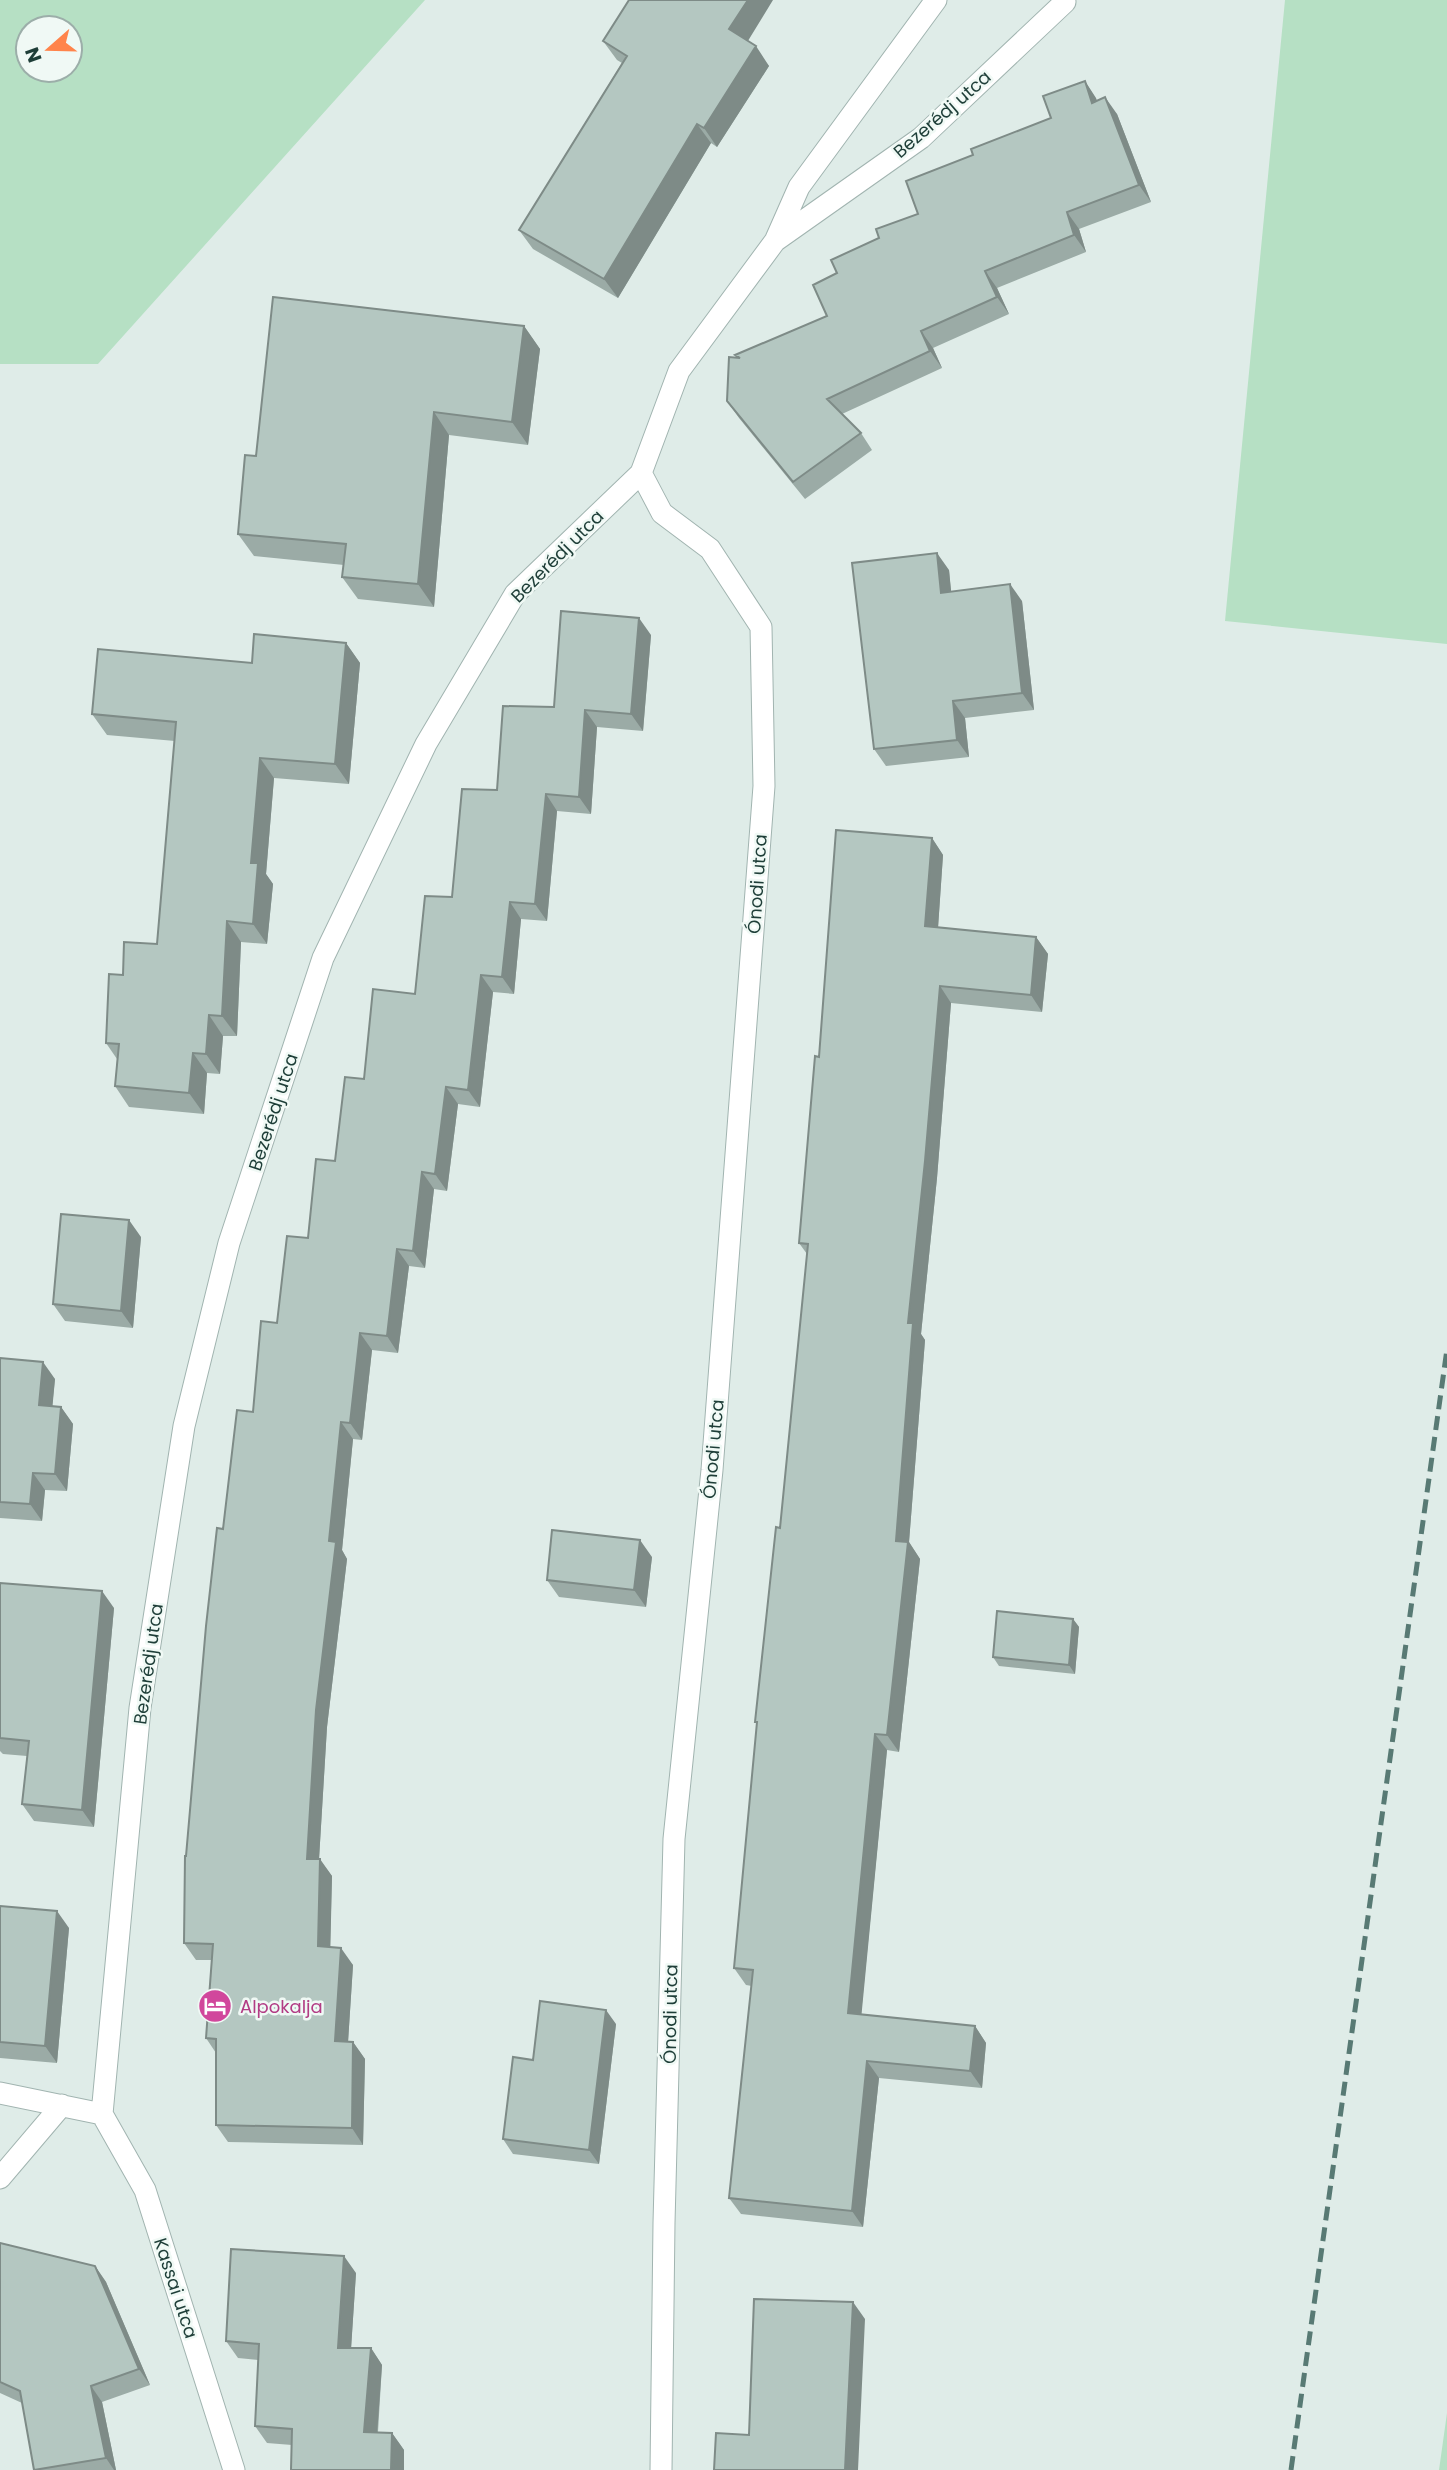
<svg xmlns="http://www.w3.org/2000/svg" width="1447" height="2470" font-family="Poppins,sans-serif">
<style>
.green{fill:#b6e0c4;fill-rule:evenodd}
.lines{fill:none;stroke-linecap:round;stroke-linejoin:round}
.minor-casing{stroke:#a1b4b0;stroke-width:23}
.minor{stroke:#fff;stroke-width:21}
.rail{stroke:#587a74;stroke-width:5;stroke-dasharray:14 7;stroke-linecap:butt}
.wall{fill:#9baba6}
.shaded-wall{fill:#7e8b87}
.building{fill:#b4c7c1;stroke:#7e8b87;stroke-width:2}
.labels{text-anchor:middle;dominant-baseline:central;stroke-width:5;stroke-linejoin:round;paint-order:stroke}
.street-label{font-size:18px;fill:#1e3e38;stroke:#f0f9f5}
.hotel-label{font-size:18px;fill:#b23c85;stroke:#f0f9f5;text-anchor:start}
</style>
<rect width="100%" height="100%" fill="#dfece8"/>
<path class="green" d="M 0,0 L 425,0 L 98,364 L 0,364 ZM 70,28 L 70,70 L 28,70 L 28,28 Z
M 1285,0 L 1447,0 L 1447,644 L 1225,621 Z
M 1447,2413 L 1447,2470 L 1439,2470 Z"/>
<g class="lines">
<g class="minor-casing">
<path id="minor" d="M 776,239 L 799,187 L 936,0
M 641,473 L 662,513 L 710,549 L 761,627 L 764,786 L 712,1470 L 674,1839 L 664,2223 L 661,2470
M 0,2093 L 102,2114
M 102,2114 L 140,1708 L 184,1426 L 229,1243 L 323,958 L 426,744 L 515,594 L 641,473 L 679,371 L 775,241 L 921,138 L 1065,2
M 102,2114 L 145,2190 L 234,2470
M 0,2178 L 62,2105"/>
</g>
<use href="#minor" class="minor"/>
<path class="rail" d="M 1291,2470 L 1447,1349"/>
</g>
<path class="wall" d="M 603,41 L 747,41 L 769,66 L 717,147 L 711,143 L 618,298 L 533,249 L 519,230 L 622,63 L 617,60 Z
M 1085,81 L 1097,101 L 1117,114 L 1151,202 L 1079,229 L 1086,252 L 997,288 L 1009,314 L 933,348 L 942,368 L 842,414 L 861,433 L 872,450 L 805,499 L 739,418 L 727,401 L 737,358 L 735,355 L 827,316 L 837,273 L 879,238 L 918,214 L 973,155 L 1051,118 Z
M 524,326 L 540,349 L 528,445 L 449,435 L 434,607 L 358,599 L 342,577 L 344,565 L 254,556 L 238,534 L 256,456 Z
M 949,570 L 951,592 L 1022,601 L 1034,710 L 965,718 L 969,757 L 886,766 L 874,749 Z
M 651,635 L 643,731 L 597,727 L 591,814 L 557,811 L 547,921 L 521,919 L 514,994 L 493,992 L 480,1107 L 458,1104 L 447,1191 L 434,1189 L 425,1268 L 409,1266 L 398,1353 L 372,1350 L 362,1440 L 353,1439 L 342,1550 L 347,1559 L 327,1727 L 319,1859 L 332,1876 L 330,1947 L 353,1965 L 348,2042 L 353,2042 L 365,2059 L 363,2145 L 228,2142 L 216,2125 L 216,2053 L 206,2038 L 212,1960 L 196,1960 L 184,1943 L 186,1856 L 223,1529 L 253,1412 L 277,1323 L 308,1238 L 364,1079 L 415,994 L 452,897 L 497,790 L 554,707 Z
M 346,643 L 360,663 L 349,784 L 274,778 L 266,874 L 273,884 L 267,944 L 241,942 L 237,1036 L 223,1036 L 220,1074 L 207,1073 L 204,1114 L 129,1107 L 115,1086 L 117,1059 L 106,1043 L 123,975 L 157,944 L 175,741 L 107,735 L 92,714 L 252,663 Z
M 932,838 L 943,855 L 938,927 L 1036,937 L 1048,954 L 1042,1012 L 951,1003 L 937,1178 L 921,1334 L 925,1340 L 909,1542 L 920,1559 L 899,1752 L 887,1750 L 861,2014 L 975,2026 L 986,2043 L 982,2088 L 879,2078 L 863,2227 L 741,2214 L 729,2198 L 752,1986 L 746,1985 L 734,1968 L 757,1724 L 755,1722 L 780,1528 L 807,1254 L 799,1243 L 819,1057 Z
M 141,1237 L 133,1328 L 65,1321 L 53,1304 Z
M 0,1358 L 55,1379 L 52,1407 L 61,1407 L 73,1424 L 67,1491 L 45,1490 L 42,1521 L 0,1518 Z
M 652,1557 L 646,1607 L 559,1597 L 547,1580 Z
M 0,1583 L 114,1608 L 94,1827 L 34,1821 L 22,1804 L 27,1756 L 3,1754 L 0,1751 Z
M 1073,1619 L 1079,1627 L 1075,1674 L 999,1666 L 993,1657 Z
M 0,1906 L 69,1928 L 57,2063 L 0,2058 Z
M 616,2024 L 599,2164 L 513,2154 L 503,2139 L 533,2060 Z
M 0,2243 L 95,2266 L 106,2282 L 150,2385 L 102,2402 L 116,2470 L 34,2470 L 22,2403 L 0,2393 Z
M 356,2273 L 351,2348 L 371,2348 L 382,2365 L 378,2432 L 392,2433 L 404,2450 L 404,2470 L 291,2470 L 292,2445 L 267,2443 L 255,2426 L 258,2360 L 238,2358 L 226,2341 Z"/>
<path class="shaded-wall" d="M 748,0 L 773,0 L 743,49 L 729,29 Z
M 756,46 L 769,66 L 717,147 L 704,128 Z
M 1085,81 L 1096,98 L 1104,120 L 1092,103 Z
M 1105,97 L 1117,114 L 1151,202 L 1139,185 Z
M 697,124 L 711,143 L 618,298 L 604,279 Z
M 1067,212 L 1079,229 L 1086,252 L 1074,235 Z
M 985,271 L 997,288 L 1009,314 L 997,297 Z
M 524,326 L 540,349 L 528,445 L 512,422 Z
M 921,331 L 933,348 L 942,368 L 930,351 Z
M 434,412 L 449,435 L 434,607 L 418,584 Z
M 937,553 L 949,570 L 953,610 L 941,593 Z
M 1010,584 L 1022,601 L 1034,710 L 1022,693 Z
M 639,618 L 651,635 L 643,731 L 631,714 Z
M 346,643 L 360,663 L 349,784 L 335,764 Z
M 953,701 L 965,718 L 969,757 L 957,740 Z
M 585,710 L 597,727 L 591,814 L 579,797 Z
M 260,758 L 274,778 L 266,874 L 273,884 L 267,944 L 253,924 L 251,863 Z
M 546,794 L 557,811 L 547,921 L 535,904 Z
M 932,838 L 943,855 L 937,943 L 925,926 Z
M 510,902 L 521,919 L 514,994 L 502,977 Z
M 227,921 L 241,942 L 237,1036 L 222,1016 Z
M 1036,937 L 1048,954 L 1042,1012 L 1031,995 Z
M 481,975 L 493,992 L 480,1107 L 468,1090 Z
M 940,986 L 951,1003 L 937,1178 L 921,1334 L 925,1340 L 909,1542 L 920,1559 L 899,1752 L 887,1735 L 896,1541 L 908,1323 Z
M 209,1015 L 223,1036 L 220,1074 L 206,1054 Z
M 193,1053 L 207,1073 L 204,1114 L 189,1093 Z
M 446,1087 L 458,1104 L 447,1191 L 435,1174 Z
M 422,1172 L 434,1189 L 425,1268 L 413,1251 Z
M 129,1220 L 141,1237 L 133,1328 L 121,1311 Z
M 397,1249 L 409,1266 L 398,1353 L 387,1336 Z
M 360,1333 L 372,1350 L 362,1440 L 350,1423 Z
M 43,1362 L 55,1379 L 51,1422 L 39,1405 Z
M 61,1407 L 73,1424 L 67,1491 L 55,1474 Z
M 341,1422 L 353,1439 L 342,1550 L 347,1559 L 327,1727 L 318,1876 L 307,1859 L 316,1710 L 329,1541 Z
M 33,1473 L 45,1490 L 42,1521 L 30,1504 Z
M 640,1540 L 652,1557 L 646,1607 L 634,1590 Z
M 102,1591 L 114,1608 L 94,1827 L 82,1810 Z
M 1073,1619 L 1079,1627 L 1075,1674 L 1069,1665 Z
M 875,1734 L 887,1750 L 860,2030 L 848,2013 Z
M 320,1859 L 332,1876 L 330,1963 L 318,1946 Z
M 57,1911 L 69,1928 L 57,2063 L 45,2046 Z
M 341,1948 L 353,1965 L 347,2058 L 335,2041 Z
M 606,2010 L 616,2024 L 599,2164 L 589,2150 Z
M 975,2026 L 986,2043 L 982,2088 L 970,2071 Z
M 353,2042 L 365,2059 L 363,2145 L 352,2128 Z
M 867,2061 L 879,2078 L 863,2227 L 852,2211 Z
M 344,2256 L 356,2273 L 350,2365 L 338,2348 Z
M 95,2266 L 106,2282 L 150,2385 L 139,2369 Z
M 853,2302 L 865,2319 L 858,2470 L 845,2470 Z
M 371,2348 L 382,2365 L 376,2449 L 364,2432 Z
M 91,2386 L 102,2402 L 116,2470 L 114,2470 L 106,2458 Z
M 392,2433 L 404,2450 L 404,2470 L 391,2470 Z"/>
<path class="building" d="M 629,0 L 748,0 L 729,29 L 756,46 L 704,128 L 697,124 L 604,279 L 519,230 L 627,56 L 603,41 Z
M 1085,81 L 1092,103 L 1105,97 L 1139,185 L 1067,212 L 1074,235 L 985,271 L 997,297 L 921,331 L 930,351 L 827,399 L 861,433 L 793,482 L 727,401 L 729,357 L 740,358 L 735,355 L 827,316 L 813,285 L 837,273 L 831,260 L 879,238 L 876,229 L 918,214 L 906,181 L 973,155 L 971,149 L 1051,118 L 1043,96 Z
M 273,297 L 524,326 L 512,422 L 434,412 L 418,584 L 342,577 L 346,544 L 238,534 L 245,455 L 256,456 Z
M 937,553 L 941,593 L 1010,584 L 1022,693 L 953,701 L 957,740 L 874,749 L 852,563 Z
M 561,611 L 639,618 L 631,714 L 585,710 L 579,797 L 546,794 L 535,904 L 510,902 L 502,977 L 481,975 L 468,1090 L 446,1087 L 435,1174 L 422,1172 L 413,1251 L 397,1249 L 387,1336 L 360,1333 L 350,1423 L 341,1422 L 329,1541 L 336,1542 L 316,1710 L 307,1859 L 320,1859 L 318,1946 L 341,1948 L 335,2041 L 353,2042 L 352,2128 L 216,2125 L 216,2039 L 206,2038 L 213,1944 L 184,1943 L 185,1856 L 186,1856 L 206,1626 L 217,1528 L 223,1529 L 237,1410 L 253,1412 L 261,1321 L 277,1323 L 287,1236 L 308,1238 L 316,1159 L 335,1161 L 345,1077 L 364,1079 L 373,989 L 415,994 L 425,896 L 452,897 L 462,789 L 497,790 L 503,706 L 554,707 Z
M 254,634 L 346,643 L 335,764 L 260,758 L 251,863 L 258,863 L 253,924 L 227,921 L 222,1016 L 209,1015 L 206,1054 L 193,1053 L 189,1093 L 115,1086 L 119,1044 L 106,1043 L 109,974 L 123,975 L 124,942 L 157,944 L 176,722 L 92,714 L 98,649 L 252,663 Z
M 836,830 L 932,838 L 925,926 L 1036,937 L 1031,995 L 940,986 L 925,1161 L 908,1323 L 913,1323 L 896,1541 L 908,1542 L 887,1735 L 875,1734 L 848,2013 L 975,2026 L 970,2071 L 867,2061 L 852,2211 L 729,2198 L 753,1970 L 734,1968 L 757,1722 L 755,1722 L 776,1527 L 780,1528 L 808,1244 L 799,1243 L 815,1056 L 819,1057 Z
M 61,1214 L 129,1220 L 121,1311 L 53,1304 Z
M 0,1358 L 43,1362 L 39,1405 L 61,1407 L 55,1474 L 33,1473 L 30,1504 L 0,1502 Z
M 552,1530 L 640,1540 L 634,1590 L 547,1580 Z
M 0,1583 L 102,1591 L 82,1810 L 22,1804 L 29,1741 L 0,1738 Z
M 997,1611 L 1073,1619 L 1069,1665 L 993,1657 Z
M 0,1906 L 57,1911 L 45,2046 L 0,2042 Z
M 540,2001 L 606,2010 L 589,2150 L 503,2139 L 513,2057 L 533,2060 Z
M 0,2243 L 95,2266 L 139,2369 L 91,2386 L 106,2458 L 34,2470 L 20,2391 L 0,2382 Z
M 231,2249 L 344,2256 L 338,2348 L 371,2348 L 364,2432 L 392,2433 L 391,2470 L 291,2470 L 292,2429 L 255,2426 L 259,2344 L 226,2341 Z
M 754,2299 L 853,2302 L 845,2470 L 714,2470 L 716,2433 L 749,2435 Z"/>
<defs>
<g id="hotel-disc" transform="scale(1.75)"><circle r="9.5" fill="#d1479c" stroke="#f0f9f5"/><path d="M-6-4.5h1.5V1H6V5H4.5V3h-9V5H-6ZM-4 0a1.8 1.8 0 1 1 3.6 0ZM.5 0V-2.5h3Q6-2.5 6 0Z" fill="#fff"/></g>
</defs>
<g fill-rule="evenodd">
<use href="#hotel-disc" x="215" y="2006"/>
</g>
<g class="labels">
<g class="street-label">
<text transform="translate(942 114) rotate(-41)">Bezerédj utca</text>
<text transform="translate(557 556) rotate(-45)">Bezerédj utca</text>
<text transform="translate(757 884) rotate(-86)">Ónodi utca</text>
<text transform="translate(273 1112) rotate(-72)">Bezerédj utca</text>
<text transform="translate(713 1449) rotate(-85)">Ónodi utca</text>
<text transform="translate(148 1664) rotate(-82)">Bezerédj utca</text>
<text transform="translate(670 2014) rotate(-89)">Ónodi utca</text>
<text transform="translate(176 2288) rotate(72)">Kassai utca</text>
</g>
<g class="hotel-label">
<text x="240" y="2006">Alpokalja</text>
</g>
</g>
<g transform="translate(49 49) rotate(250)"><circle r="33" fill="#f0f9f5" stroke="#9caea9" stroke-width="2"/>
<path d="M0-5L12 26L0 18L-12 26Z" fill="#ff844b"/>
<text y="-10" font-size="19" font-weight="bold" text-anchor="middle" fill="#1e3e38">N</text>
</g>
</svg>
